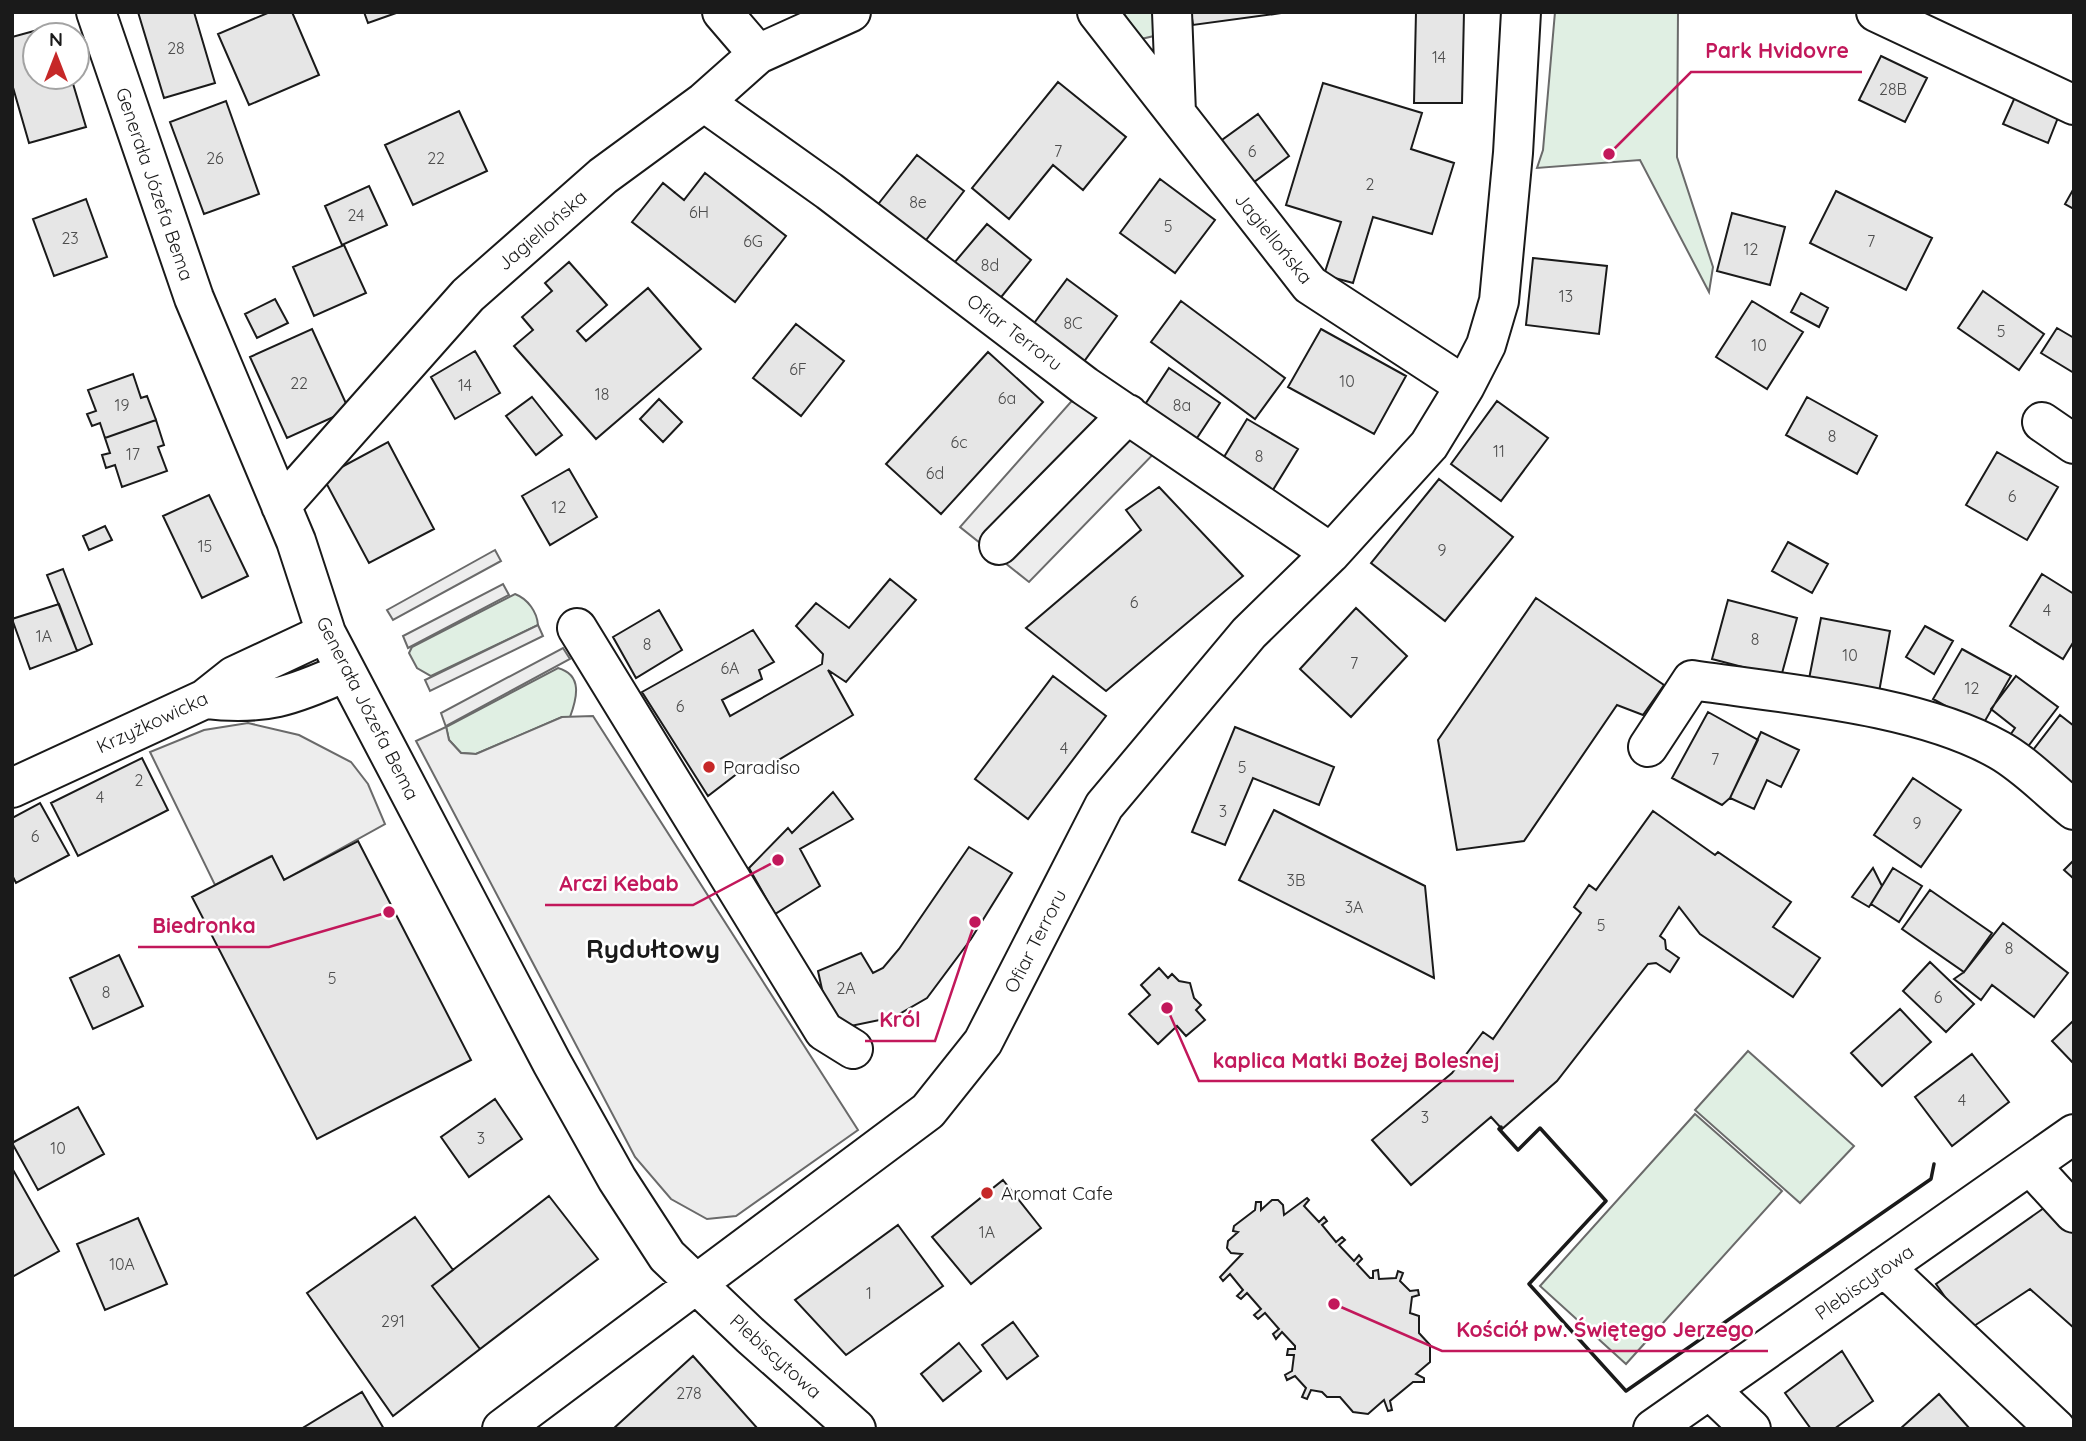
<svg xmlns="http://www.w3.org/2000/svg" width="2086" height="1441" font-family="Quicksand,sans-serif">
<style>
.green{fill:#e0efe3;stroke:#6a6a6a;stroke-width:2}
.parking{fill:#ededed;stroke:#6a6a6a;stroke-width:2}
.building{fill:#e6e6e6;stroke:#1a1a1a;stroke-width:2}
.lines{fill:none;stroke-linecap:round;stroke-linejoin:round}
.minor-casing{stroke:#1a1a1a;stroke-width:42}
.minor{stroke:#fff;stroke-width:38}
.wall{stroke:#1a1a1a;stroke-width:3.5}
.poi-dot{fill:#c62828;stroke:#fff;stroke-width:2.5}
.labels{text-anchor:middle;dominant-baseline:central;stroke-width:5;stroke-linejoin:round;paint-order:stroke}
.number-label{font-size:16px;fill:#4d4d4d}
.street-label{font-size:19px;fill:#1a1a1a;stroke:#fff}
.poi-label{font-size:19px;fill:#1a1a1a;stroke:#fff;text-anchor:start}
.district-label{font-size:26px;font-weight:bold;fill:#1a1a1a;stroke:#fff}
.leader{fill:none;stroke:#c2185b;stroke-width:2.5}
.callout-dot{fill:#c2185b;stroke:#fff;stroke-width:2.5}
.callout-label{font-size:21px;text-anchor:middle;font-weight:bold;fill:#c2185b;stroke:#fff;stroke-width:5;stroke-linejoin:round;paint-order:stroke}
</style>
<rect width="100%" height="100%" fill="#fff"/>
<path class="green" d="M 1123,12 L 1167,12 L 1171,32 L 1141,39 Z
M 1555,12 L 1678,12 L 1677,157 L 1713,267 L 1709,292 L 1640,160 L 1537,168 L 1543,150 Z
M 515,594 C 528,599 537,612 538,625 L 431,676 L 417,668 L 409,653 L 412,647 Z
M 558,668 C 583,675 577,698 570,717 L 562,717 L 476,754 L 461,753 L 449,740 L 446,727 Z
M 1748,1051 L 1854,1146 L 1800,1203 L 1695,1110 Z
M 1695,1114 L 1782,1191 L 1626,1364 L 1540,1286 Z"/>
<path class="parking" d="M 1085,386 L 1168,439 L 1029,582 L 960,527 Z
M 495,550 L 501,561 L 393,620 L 387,610 Z
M 503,584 L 509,595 L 408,648 L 403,636 Z
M 538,625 L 543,636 L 430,691 L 425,680 Z
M 563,648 L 570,659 L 446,726 L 449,740 L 461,753 L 476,754 L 562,717 L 593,716 L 858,1130 L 736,1216 L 707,1219 L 671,1199 L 635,1157 L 416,741 L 446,727 L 441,713 Z
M 248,723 L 299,735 L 351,762 L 368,784 L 385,824 L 284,880 L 271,856 L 215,885 L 150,752 L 204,730 Z"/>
<path class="building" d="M 138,12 L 194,12 L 215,83 L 164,98 Z
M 270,12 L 292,12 L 319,75 L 249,105 L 218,34 Z
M 364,12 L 399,12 L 368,23 Z
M 1191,12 L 1282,12 L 1282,13 L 1193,25 Z
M 1416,12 L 1464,12 L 1462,103 L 1414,103 Z
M 56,25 L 59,35 L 35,35 L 35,77 L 71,77 L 86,127 L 29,143 L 12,84 L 12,37 Z
M 1881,56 L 1927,78 L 1905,122 L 1859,100 Z
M 1058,82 L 1126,137 L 1083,190 L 1053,165 L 1009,219 L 972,188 Z
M 1323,83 L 1422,113 L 1411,149 L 1454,163 L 1432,234 L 1373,217 L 1353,283 L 1324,275 L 1341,222 L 1286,205 Z
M 2015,97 L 2059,115 L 2048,143 L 2003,124 Z
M 226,101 L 259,194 L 204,214 L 170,122 Z
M 459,111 L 487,171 L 413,205 L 385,145 Z
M 1258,114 L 1289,156 L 1246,188 L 1215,145 Z
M 917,155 L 964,191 L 919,249 L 872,212 Z
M 705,173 L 786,236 L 735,302 L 632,222 L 663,183 L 684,200 Z
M 1160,179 L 1215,220 L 1175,273 L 1120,233 Z
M 369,186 L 387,225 L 342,245 L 325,206 Z
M 2074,188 L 2074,209 L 2065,204 Z
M 1836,191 L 1932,238 L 1906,290 L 1810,243 Z
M 86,199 L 107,257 L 54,276 L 33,219 Z
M 1732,213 L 1785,227 L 1770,285 L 1717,271 Z
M 987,224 L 1031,260 L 994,306 L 949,269 Z
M 344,245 L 366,293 L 314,316 L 293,267 Z
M 1533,258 L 1607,266 L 1599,334 L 1526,325 Z
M 569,262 L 607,305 L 577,331 L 586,341 L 648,288 L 701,349 L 596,439 L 514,346 L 533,330 L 522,317 L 552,291 L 545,283 Z
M 1067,279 L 1117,316 L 1080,367 L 1029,330 Z
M 1983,291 L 2044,334 L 2019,370 L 1958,328 Z
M 1801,293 L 1828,308 L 1819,327 L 1791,312 Z
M 275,299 L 288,323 L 257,338 L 245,314 Z
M 1181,301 L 1285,378 L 1255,419 L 1151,342 Z
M 1752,301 L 1803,332 L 1767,389 L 1716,357 Z
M 796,324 L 844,361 L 801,416 L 753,378 Z
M 2057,328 L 2074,338 L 2074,373 L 2041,353 Z
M 312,329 L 349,410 L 287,438 L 250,357 Z
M 1321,329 L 1406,376 L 1374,434 L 1288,387 Z
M 475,351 L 500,393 L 455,419 L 431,377 Z
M 988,352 L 1043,402 L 941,514 L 886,464 Z
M 1169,368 L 1220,403 L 1195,441 L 1144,406 Z
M 133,374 L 141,398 L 147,396 L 156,420 L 105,438 L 100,423 L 92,426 L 87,414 L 96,411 L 88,390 Z
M 532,397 L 562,435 L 536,455 L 506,416 Z
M 1807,397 L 1877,436 L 1857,474 L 1786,435 Z
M 659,399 L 682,422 L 663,442 L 640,419 Z
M 1497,401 L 1548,438 L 1501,501 L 1451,464 Z
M 1247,419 L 1298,449 L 1271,493 L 1221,462 Z
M 156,420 L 164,445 L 158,447 L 167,471 L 122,487 L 115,465 L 106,468 L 102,455 L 110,453 L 105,438 Z
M 388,442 L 434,529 L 369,563 L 323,477 Z
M 1997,452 L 2058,487 L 2027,540 L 1966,505 Z
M 569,469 L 597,517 L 550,545 L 522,496 Z
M 1439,479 L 1513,537 L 1445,621 L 1371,563 Z
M 1159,487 L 1243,576 L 1106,691 L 1026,628 L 1141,530 L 1126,510 Z
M 209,495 L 248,576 L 202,598 L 163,516 Z
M 105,526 L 112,540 L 89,550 L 83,536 Z
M 1788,542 L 1828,564 L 1812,593 L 1772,571 Z
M 63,569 L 92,644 L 77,651 L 47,575 Z
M 2042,574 L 2074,594 L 2074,641 L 2063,659 L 2010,626 Z
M 890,579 L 916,600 L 846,682 L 828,670 L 853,715 L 757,773 L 751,763 L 708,796 L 642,692 L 753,630 L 774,662 L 759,670 L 762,679 L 722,700 L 730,716 L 822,664 L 823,654 L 796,626 L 816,603 L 849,628 Z
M 1536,598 L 1664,685 L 1643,715 L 1617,705 L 1524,841 L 1457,850 L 1438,740 Z
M 1728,600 L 1797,618 L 1781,677 L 1712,659 Z
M 59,604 L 77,651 L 30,669 L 12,619 Z
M 1356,608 L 1407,656 L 1351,717 L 1300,669 Z
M 659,610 L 682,650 L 636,678 L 613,637 Z
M 1821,618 L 1890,631 L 1879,692 L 1809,679 Z
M 1925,626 L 1953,641 L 1934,674 L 1906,657 Z
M 1962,649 L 2011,676 L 1982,726 L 1933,699 Z
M 1053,676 L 1106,716 L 1028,819 L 975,779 Z
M 2016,676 L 2058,707 L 2023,753 L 2006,741 L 2015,728 L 1991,709 Z
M 1708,712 L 1758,740 L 1730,798 L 1722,805 L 1672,778 Z
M 2060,715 L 2074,726 L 2074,788 L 2030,754 Z
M 1235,727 L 1334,767 L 1319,805 L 1253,778 L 1225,845 L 1192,832 Z
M 1761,732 L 1799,750 L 1781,787 L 1767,780 L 1754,809 L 1730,798 Z
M 142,758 L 168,810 L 78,856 L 51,803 Z
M 1913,778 L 1961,810 L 1921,867 L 1874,835 Z
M 833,792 L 853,819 L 800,849 L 820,886 L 775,914 L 749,868 L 788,828 L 792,833 Z
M 40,803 L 69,855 L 16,883 L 12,875 L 12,818 Z
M 1274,810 L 1425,886 L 1434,978 L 1239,880 Z
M 1653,811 L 1715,855 L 1718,852 L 1791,902 L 1773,927 L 1820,958 L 1793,997 L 1700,934 L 1679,907 L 1660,936 L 1665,940 L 1666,949 L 1679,958 L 1670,972 L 1656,963 L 1648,964 L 1557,1081 L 1502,1129 L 1491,1117 L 1411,1185 L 1372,1140 L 1452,1073 L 1483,1032 L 1493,1039 L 1581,913 L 1574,907 L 1589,885 L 1596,890 Z
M 358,841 L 471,1060 L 317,1139 L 192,897 L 272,856 L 284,880 Z
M 969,847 L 1012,873 L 971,939 L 927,998 L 894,1017 L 846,1027 L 825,1003 L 818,971 L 861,953 L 873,973 L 883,968 L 899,949 Z
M 2074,860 L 2074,879 L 2064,870 Z
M 1873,868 L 1882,886 L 1869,907 L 1852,897 Z
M 1893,868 L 1922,886 L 1899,922 L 1871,904 Z
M 1930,890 L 1992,933 L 1964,972 L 1902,929 Z
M 2003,923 L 2068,973 L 2034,1017 L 1992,985 L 1981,1000 L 1954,979 L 1964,972 Z
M 119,955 L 143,1006 L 93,1029 L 70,978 Z
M 1930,962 L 1974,1004 L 1946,1032 L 1903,991 Z
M 1159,968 L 1168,978 L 1172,974 L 1179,981 L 1190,983 L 1194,998 L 1201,1005 L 1196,1010 L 1205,1020 L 1186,1036 L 1177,1026 L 1158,1044 L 1129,1014 L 1150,995 L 1141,985 Z
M 1900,1009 L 1931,1042 L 1882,1086 L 1851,1053 Z
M 2074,1020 L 2074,1064 L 2052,1041 Z
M 1972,1054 L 2009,1102 L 1952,1146 L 1915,1097 Z
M 495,1099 L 522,1139 L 469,1177 L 441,1137 Z
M 78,1107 L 104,1154 L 38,1190 L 12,1143 Z
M 12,1168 L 59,1251 L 12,1277 Z
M 1003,1180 L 1041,1228 L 971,1284 L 932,1237 Z
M 549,1196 L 598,1259 L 480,1349 L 432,1286 Z
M 1307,1198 L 1309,1200 L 1304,1206 L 1319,1222 L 1324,1217 L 1327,1221 L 1322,1225 L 1336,1242 L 1342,1237 L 1345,1240 L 1339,1245 L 1354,1261 L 1359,1255 L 1362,1259 L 1357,1264 L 1370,1278 L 1373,1278 L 1373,1271 L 1378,1270 L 1379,1279 L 1396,1278 L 1398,1271 L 1403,1273 L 1400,1281 L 1410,1291 L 1418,1290 L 1419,1295 L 1412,1297 L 1410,1313 L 1419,1316 L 1419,1333 L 1430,1345 L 1430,1362 L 1416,1374 L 1424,1378 L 1424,1382 L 1413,1382 L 1390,1401 L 1392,1410 L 1388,1411 L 1384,1400 L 1368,1414 L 1353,1412 L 1340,1397 L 1327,1397 L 1322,1392 L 1311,1390 L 1307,1399 L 1302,1397 L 1306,1388 L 1295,1376 L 1287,1380 L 1285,1375 L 1292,1371 L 1294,1355 L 1287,1355 L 1288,1349 L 1295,1349 L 1295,1346 L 1282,1332 L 1276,1339 L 1273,1334 L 1279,1329 L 1265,1313 L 1258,1319 L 1254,1315 L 1261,1309 L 1247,1293 L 1241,1299 L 1237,1296 L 1243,1290 L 1230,1274 L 1223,1281 L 1220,1277 L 1242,1254 L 1231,1253 L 1227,1248 L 1228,1241 L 1238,1232 L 1233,1231 L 1234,1226 L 1255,1210 L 1256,1202 L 1261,1202 L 1261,1210 L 1272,1200 L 1278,1200 L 1283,1205 L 1284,1215 Z
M 2051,1203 L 2074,1225 L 2074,1328 L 2030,1289 L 1968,1330 L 1936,1284 Z
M 415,1217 L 453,1270 L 432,1286 L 480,1349 L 393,1416 L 307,1293 Z
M 138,1218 L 167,1284 L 105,1310 L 77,1244 Z
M 898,1225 L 943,1286 L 846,1355 L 795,1300 Z
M 1013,1322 L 1038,1356 L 1007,1379 L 982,1345 Z
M 959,1343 L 981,1371 L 943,1401 L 921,1374 Z
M 1842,1351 L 1873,1401 L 1834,1429 L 1811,1429 L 1785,1393 Z
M 693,1356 L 758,1429 L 613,1429 Z
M 362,1392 L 384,1429 L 301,1429 Z
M 1939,1394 L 1970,1429 L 1900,1429 Z"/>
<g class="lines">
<g class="minor-casing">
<path id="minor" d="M 96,12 L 194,298 L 296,541 L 326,633 L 552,1063 L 617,1179 L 667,1256 L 751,1336 L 856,1429
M 722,12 L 758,54
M 1097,12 L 1310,285 L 1465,386
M 1172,12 L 1176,113
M 1876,12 L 2074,105
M 704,102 L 829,191 L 1085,386 L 1331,553
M 2042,422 L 2074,444
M 281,506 L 468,295 L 603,176 L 704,102 L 758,54 L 851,12
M 999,545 L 1128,414
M 577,628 L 824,1031 L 853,1049
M 205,699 C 264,706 292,696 345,672
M 1648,747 L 1692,680 C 1785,694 1918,704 1999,750 C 2026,765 2050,791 2074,810
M 12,788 L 205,699 L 234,676 L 326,633
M 2030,1165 L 2074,1213
M 1884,1267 L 2056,1429
M 1710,1390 L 1751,1429
M 502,1429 L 928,1111 L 983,1042 L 1104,806 L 1249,633 L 1331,553 L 1429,445 L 1465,386 L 1486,345 L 1499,301 L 1513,153 L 1521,12
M 1653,1429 L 2074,1134"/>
</g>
<use href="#minor" class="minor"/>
<path class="wall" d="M 1501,1127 L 1499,1129 L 1518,1150 L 1540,1128 L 1606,1201 L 1529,1284 L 1626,1391 L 1931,1179 L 1934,1164"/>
</g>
<g class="poi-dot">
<circle cx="709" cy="767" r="7"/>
<circle cx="987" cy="1193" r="7"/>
</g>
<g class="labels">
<g class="number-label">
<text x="176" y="48">28</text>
<text x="1439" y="57">14</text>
<text x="1893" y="89">28B</text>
<text x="1058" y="151">7</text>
<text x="1252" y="151">6</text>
<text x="215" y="158">26</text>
<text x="436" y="158">22</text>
<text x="1370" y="184">2</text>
<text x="918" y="202">8e</text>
<text x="699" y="212">6H</text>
<text x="356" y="215">24</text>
<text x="1168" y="226">5</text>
<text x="70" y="238">23</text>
<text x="753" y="241">6G</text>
<text x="1871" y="241">7</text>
<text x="1751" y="249">12</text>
<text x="990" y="265">8d</text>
<text x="1566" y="296">13</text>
<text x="1073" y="323">8C</text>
<text x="2001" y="331">5</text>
<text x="1759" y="345">10</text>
<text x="798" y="369">6F</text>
<text x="1347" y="381">10</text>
<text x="299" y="383">22</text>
<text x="465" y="385">14</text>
<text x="602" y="394">18</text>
<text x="1007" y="398">6a</text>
<text x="122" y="405">19</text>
<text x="1182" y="405">8a</text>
<text x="1832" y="436">8</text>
<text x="959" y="442">6c</text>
<text x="1499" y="451">11</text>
<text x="133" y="454">17</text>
<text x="1259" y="456">8</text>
<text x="935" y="473">6d</text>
<text x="2012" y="496">6</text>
<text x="559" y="507">12</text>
<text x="205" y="546">15</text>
<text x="1442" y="550">9</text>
<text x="1134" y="602">6</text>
<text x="2047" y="610">4</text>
<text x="44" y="636">1A</text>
<text x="1755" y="639">8</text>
<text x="647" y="644">8</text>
<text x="1850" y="655">10</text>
<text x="1354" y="663">7</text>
<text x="730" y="668">6A</text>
<text x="1972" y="688">12</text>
<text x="680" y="706">6</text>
<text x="1064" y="748">4</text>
<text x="1715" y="759">7</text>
<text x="1242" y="767">5</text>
<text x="139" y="780">2</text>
<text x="100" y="797">4</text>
<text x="1223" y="811">3</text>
<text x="1917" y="823">9</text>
<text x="35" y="836">6</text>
<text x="1296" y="880">3B</text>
<text x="1354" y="907">3A</text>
<text x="1601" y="925">5</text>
<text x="2009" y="948">8</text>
<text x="332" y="978">5</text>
<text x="846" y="988">2A</text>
<text x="106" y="992">8</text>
<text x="1938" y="997">6</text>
<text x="1962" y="1100">4</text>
<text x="1425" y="1117">3</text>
<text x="481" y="1138">3</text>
<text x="58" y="1148">10</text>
<text x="987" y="1232">1A</text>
<text x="122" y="1264">10A</text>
<text x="869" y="1293">1</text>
<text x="393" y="1321">291</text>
<text x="689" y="1393">278</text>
</g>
<g class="street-label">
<text transform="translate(155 184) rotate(71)">Generała Józefa Bema</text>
<text transform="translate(542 230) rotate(-41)">Jagiellońska</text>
<text transform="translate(1274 238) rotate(51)">Jagiellońska</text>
<text transform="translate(1015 332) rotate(37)">Ofiar Terroru</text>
<text transform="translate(368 708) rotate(63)">Generała Józefa Bema</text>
<text transform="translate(152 722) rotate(-25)">Krzyżkowicka</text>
<text transform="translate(1035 941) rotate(-63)">Ofiar Terroru</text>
<text transform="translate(1864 1282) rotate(-35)">Plebiscytowa</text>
<text transform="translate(776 1356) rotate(42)">Plebiscytowa</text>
</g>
<g class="poi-label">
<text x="723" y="767">Paradiso</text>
<text x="1001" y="1193">Aromat Cafe</text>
</g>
<g class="district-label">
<text x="653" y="948">Rydułtowy</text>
</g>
</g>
<path class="leader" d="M1609 154L1691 72H1862M778 860L693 905H545M389 912L269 947H138M975 922L935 1041H865M1167 1008L1199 1081H1514M1334 1304L1442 1351H1768"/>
<g class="callout-dot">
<circle cx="1609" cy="154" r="7"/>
<circle cx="778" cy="860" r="7"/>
<circle cx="389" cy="912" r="7"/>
<circle cx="975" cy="922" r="7"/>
<circle cx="1167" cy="1008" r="7"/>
<circle cx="1334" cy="1304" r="7"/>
</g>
<g class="callout-label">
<text x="1777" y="58">Park Hvidovre</text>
<text x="619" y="891">Arczi Kebab</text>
<text x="204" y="933">Biedronka</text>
<text x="900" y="1027">Król</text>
<text x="1356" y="1068">kaplica Matki Bożej Bolesnej</text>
<text x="1605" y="1337">Kościół pw. Świętego Jerzego</text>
</g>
<rect width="2086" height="1441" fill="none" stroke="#1a1a1a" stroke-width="28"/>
<g transform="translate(56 56)"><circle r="33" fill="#ffffff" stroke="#a3a3a3" stroke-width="2"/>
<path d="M0-5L12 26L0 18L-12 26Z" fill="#c62828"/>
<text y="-10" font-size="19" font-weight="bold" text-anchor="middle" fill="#1a1a1a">N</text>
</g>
</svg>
